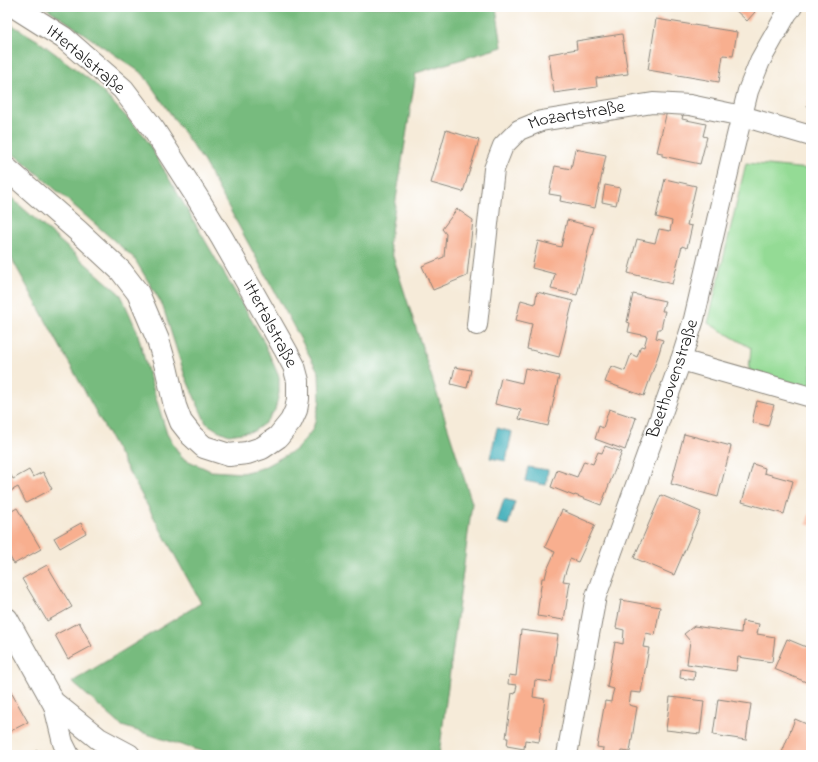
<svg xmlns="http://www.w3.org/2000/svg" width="818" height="762" font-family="'Indie Flower',sans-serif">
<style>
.green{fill:#94db95;stroke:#587c58}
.forest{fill:#77bb7e;stroke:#4a6c4d}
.water{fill:#3fafba;stroke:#2e666b}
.building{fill:#f8af8f}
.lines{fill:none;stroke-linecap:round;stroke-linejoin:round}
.minor-casing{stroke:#89847a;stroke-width:22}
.major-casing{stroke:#89847a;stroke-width:24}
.minor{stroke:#fff;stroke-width:20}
.major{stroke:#fff;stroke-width:22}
.labels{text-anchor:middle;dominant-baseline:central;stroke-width:4;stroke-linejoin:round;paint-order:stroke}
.street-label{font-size:18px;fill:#1c1c1c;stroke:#fff}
</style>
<rect width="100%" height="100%" fill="#fff"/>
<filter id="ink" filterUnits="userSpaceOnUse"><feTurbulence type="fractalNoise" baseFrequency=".025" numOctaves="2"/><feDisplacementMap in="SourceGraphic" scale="8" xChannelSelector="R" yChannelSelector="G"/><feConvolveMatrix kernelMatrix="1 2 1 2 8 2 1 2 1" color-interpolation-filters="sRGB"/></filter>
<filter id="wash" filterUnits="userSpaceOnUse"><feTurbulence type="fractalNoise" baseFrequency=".012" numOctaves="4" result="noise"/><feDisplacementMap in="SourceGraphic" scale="16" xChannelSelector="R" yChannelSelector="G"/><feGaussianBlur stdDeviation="0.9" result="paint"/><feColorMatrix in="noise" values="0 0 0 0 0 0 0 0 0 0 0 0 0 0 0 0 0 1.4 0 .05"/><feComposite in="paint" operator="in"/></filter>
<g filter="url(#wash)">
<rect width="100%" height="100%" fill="#f6ebd9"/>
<path class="green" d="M 811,159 L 811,388 L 749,370 L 751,348 L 708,323 L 746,163 L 808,169 Z"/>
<path class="forest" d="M 45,7 L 496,7 L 502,47 L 416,73 L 389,244 L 472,503 L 439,755 L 218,755 L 194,749 L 122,726 L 72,682 L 201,603 L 7,250 L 7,194 L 121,295 L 137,331 L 148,372 L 167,434 L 182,458 L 211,471 L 242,473 L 262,468 L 297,449 L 313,429 L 320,401 L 319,373 L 204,162 L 143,74 Z
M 7,22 L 37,40 L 94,83 L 143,134 L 263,340 L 279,377 L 279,393 L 275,410 L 265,423 L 254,431 L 229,435 L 217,430 L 206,423 L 185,376 L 162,304 L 134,258 L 24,162 L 7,150 Z"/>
<path class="water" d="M 497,428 L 512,432 L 506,461 L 490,458 Z
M 528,467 L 548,470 L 546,485 L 525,481 Z
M 504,499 L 515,502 L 508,525 L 497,522 Z"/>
<g id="blocks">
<path class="building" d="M 732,7 L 749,7 L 755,12 L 747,21 Z
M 656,19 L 737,32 L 733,56 L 723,55 L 719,82 L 648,70 Z
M 622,34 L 628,74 L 596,78 L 597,87 L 554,93 L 549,54 L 577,49 L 576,41 Z
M 811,94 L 811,107 L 807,106 Z
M 667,111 L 683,115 L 682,119 L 706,124 L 703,136 L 707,137 L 700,164 L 662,156 L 662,153 L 657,152 Z
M 446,130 L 479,140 L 463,192 L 431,183 Z
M 575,149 L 606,155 L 595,208 L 560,201 L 561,196 L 549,194 L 555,166 L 571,169 Z
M 665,179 L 696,186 L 687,225 L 692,226 L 687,248 L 682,246 L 672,284 L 628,273 L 637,239 L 655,243 L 659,229 L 670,231 L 672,221 L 656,217 Z
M 605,185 L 620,188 L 616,205 L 602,202 Z
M 457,209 L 473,220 L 467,276 L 433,290 L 422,266 L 444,257 L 446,234 L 442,229 Z
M 567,220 L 594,227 L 577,295 L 551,289 L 555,274 L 532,268 L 538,241 L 561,247 Z
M 537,292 L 573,301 L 559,357 L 527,349 L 532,324 L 516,320 L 521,300 L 535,304 Z
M 633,294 L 665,301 L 662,311 L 665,311 L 661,329 L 658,329 L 656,338 L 663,340 L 659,353 L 644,396 L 605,382 L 611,366 L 625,371 L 631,354 L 637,357 L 641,346 L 644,347 L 647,336 L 628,332 L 630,323 L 627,322 Z
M 455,367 L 471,370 L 467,388 L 451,384 Z
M 525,368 L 559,376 L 548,426 L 519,419 L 521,410 L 495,404 L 501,378 L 522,383 Z
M 757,401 L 774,405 L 768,426 L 752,422 Z
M 609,409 L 636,418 L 625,450 L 595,439 L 599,426 L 603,428 Z
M 684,434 L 731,446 L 718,497 L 671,484 Z
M 605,446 L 622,452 L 601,505 L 575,495 L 574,496 L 551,487 L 557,470 L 577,477 L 584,461 L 593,464 L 598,452 L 602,453 Z
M 753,464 L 765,468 L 764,473 L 793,481 L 784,514 L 742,502 Z
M 7,468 L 13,479 L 29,470 L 33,477 L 43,472 L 52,489 L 26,503 L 18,487 L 7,493 Z
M 661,495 L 701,512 L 674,575 L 634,558 Z
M 17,508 L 41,549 L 14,564 L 7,552 L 7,514 Z
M 811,508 L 811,526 L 806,524 Z
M 562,510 L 595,525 L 578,562 L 570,559 L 565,574 L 563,581 L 570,582 L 564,620 L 537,616 L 542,578 L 545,578 L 547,570 L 555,552 L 545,547 Z
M 81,523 L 86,533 L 60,548 L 54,538 Z
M 47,565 L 72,607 L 47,621 L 22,579 Z
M 621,600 L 660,607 L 655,635 L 646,633 L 643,647 L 649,648 L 641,693 L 631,692 L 629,705 L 637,707 L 630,752 L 621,751 L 620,755 L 602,755 L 603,748 L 597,747 L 605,701 L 611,702 L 612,696 L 614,689 L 607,687 L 615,642 L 623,644 L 624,630 L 616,628 Z
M 742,621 L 759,624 L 757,634 L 775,637 L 772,662 L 738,657 L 736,671 L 687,664 L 690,641 L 684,634 L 694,626 L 741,633 Z
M 79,622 L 92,646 L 68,659 L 55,635 Z
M 521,630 L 558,635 L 551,682 L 535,680 L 533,697 L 545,699 L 539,742 L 525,740 L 524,749 L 507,746 L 508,738 L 506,738 L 512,693 L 515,694 L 517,685 L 508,684 L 509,675 L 516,676 Z
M 787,639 L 811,649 L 811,684 L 774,669 Z
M 681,669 L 695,671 L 694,680 L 680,678 Z
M 7,685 L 28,722 L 7,733 Z
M 670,697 L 704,701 L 700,734 L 666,730 Z
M 718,699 L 751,704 L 746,740 L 713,735 Z
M 795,719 L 811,726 L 811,755 L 781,755 Z
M 38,750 L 41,755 L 28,755 Z"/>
</g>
</g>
<g filter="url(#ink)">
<use href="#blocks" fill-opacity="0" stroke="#89847a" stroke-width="1"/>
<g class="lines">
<g class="minor-casing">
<g id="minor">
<path id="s1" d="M 477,325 L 494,169 L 503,146 L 519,130 L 541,121 L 653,103 L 690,105 L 742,116 L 811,136"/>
<path d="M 681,360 L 811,397"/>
<path d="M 53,702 L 63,743 L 69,755"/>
<path id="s2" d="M 567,755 L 596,596 L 681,360 L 694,319 L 731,160 L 748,91 L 760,61 L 787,13 L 792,7"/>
</g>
</g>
<g class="major-casing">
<path id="major" d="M 7,169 L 78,231 L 121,271 L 138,293 L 158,340 L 166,367 L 175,406 L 181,422 L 192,436 L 204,447 L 229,455 L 247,453 L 262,448 L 278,437 L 291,421 L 296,410 L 298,399 L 298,381 L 294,366 L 286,351 L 222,238 L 197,197 L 154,130 L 123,89 L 64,38 L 15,7
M 7,619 L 53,702 L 99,739 L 129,755"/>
</g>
<use href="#minor" class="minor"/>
<use href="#major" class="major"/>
</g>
</g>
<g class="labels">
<g class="street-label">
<text transform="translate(85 60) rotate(40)">Ittertalstraße</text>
<text stroke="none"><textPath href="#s1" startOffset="264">Mozartstraße</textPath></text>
<text transform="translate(269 324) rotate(62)">Ittertalstraße</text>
<text stroke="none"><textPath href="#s2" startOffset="392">Beethovenstraße</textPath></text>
</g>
</g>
<rect width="818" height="762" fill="none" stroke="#fff" stroke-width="24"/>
</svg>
